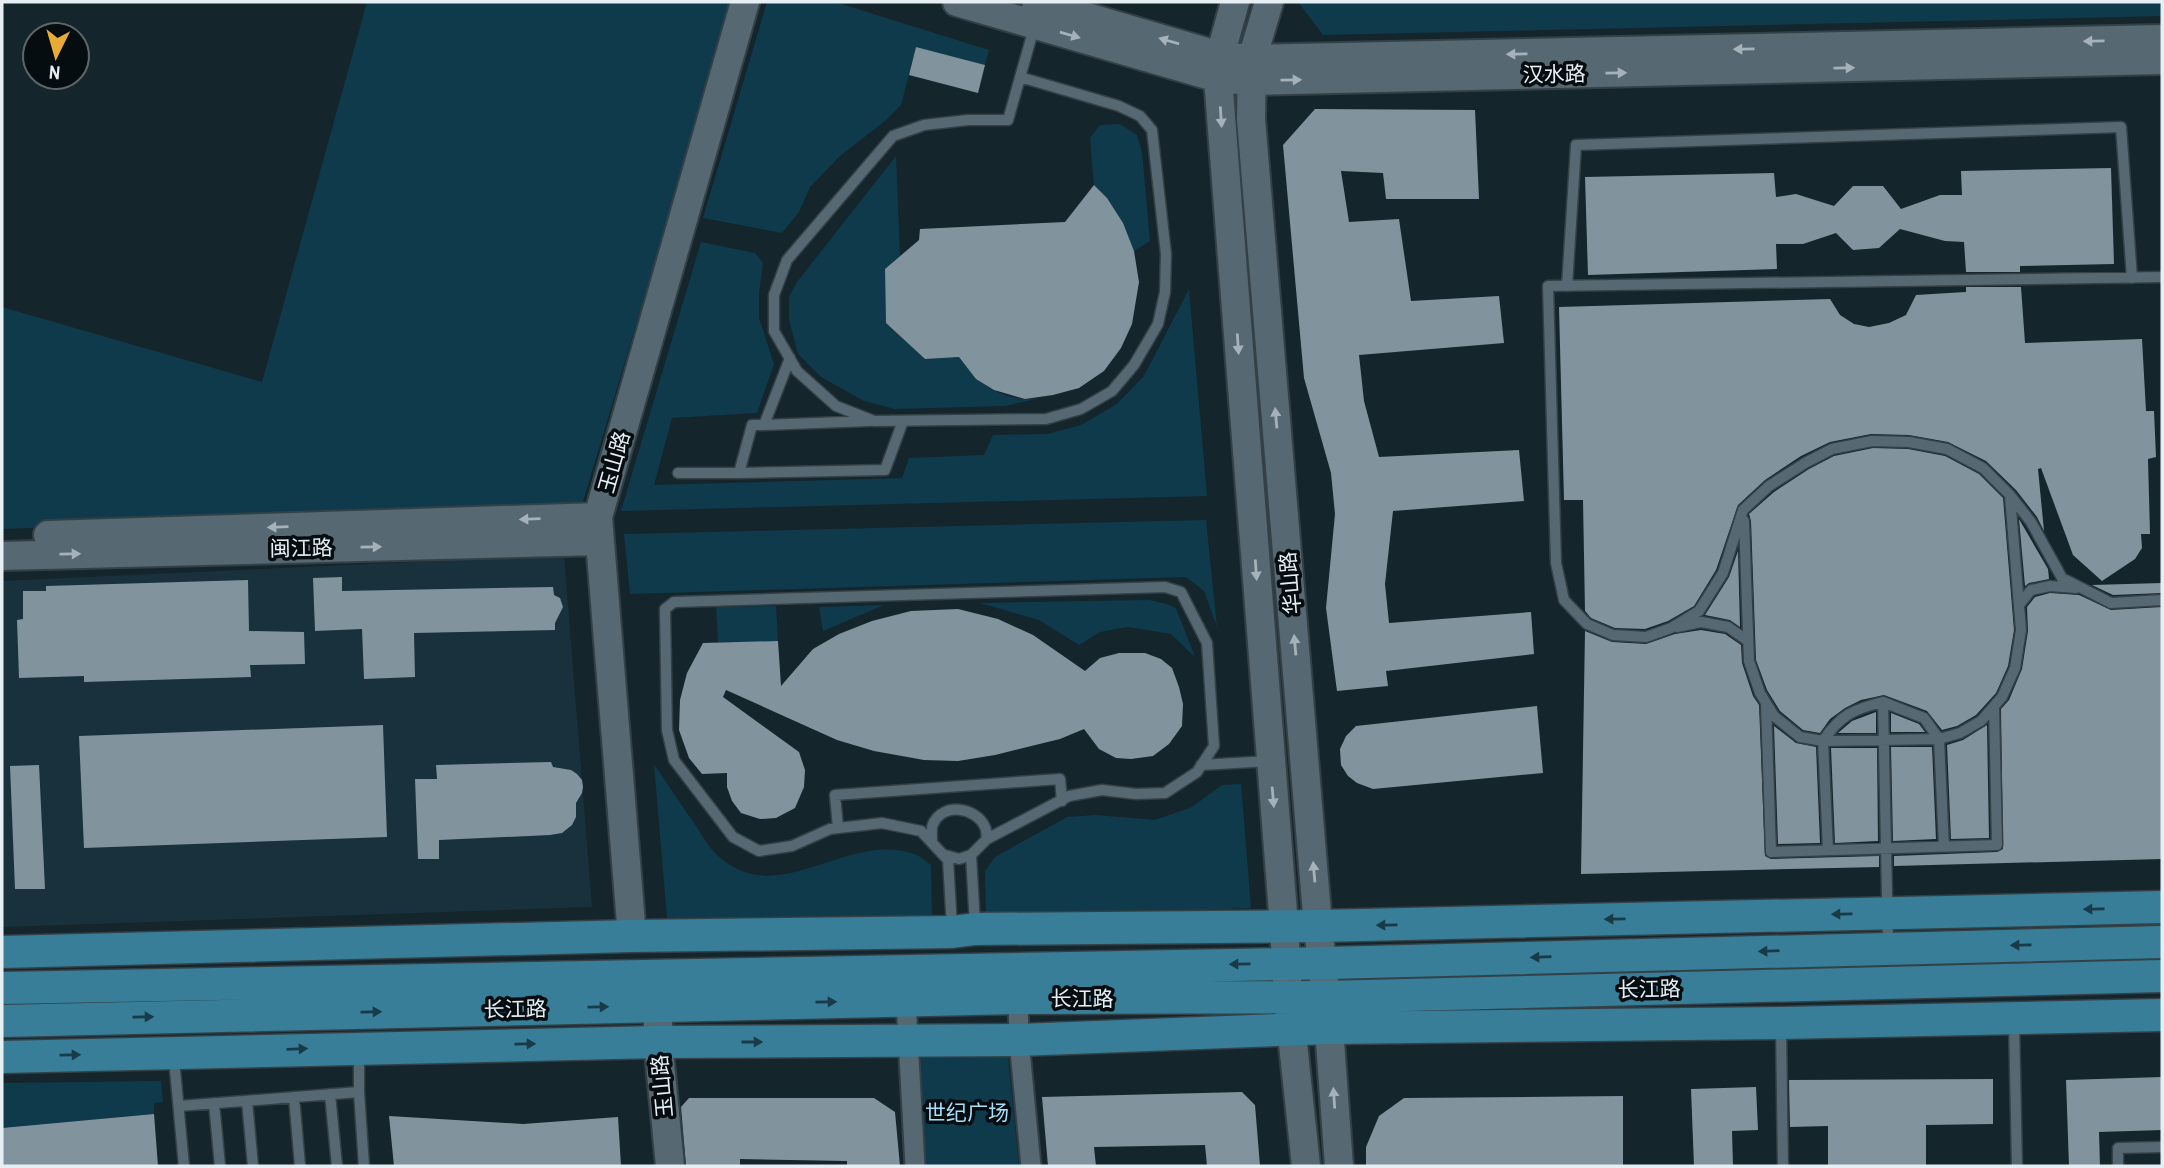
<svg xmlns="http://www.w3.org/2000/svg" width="2164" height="1168" font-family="'Archivo Narrow','Noto Sans SC',sans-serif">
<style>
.built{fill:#19313c}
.green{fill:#0e3a4b}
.building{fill:#81949e}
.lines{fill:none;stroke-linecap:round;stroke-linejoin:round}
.lane-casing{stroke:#334046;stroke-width:13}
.street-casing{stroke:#334046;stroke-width:23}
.secondary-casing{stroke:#334046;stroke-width:32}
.primary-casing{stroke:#334046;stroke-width:35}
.lane{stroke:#566871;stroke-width:10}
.street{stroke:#566871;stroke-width:19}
.secondary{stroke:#566871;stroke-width:28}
.primary{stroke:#387e99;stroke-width:32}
.oneway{fill:#a5b2b9}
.oneway2{fill:#1a3a47}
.labels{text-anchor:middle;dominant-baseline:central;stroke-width:7;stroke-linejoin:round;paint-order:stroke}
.street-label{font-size:21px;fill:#e5eff4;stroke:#060d10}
.park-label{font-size:21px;fill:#a8def7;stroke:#060d10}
</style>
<rect width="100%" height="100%" fill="#15252c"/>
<path class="built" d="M 564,555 L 592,907 L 2,927 L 2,581 Z"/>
<path class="green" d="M 367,2 L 733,2 L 581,508 L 2,529 L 2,307 L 262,382 Z
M 767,2 L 835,2 L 989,50 L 985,65 L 916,47 L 901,105 L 885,121 L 840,156 L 810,187 L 799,212 L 782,233 L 703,218 Z
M 1298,2 L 2162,2 L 2162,16 L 1323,35 Z
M 1120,124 L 1137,135 L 1142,152 L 1150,241 L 1134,251 C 1124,226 1114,204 1094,185 L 1090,138 L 1100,125 Z
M 896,156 L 900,256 L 885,269 L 886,323 L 925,359 L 959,357 C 977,380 993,396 1024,399 C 1033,400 1044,397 1053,395 L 1005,406 L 895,409 L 864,401 L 821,377 L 798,354 L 789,320 L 789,297 L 797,282 Z
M 701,242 L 755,253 L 763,263 L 759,293 L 759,318 L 774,364 L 757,413 L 672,418 L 654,485 L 902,478 L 909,458 L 984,455 L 993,435 L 1047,434 L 1081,425 L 1117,404 L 1144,376 L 1189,289 L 1207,496 L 621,511 Z
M 1206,520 L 1217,627 L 1204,591 L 1186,577 L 630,594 L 624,534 Z
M 1149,600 L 1167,604 L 1176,608 L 1195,657 L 1171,634 L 1128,627 L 1100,632 L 1079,645 L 1039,620 L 980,603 Z
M 884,605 L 823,631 L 819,607 Z
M 776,606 L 778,641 L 718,642 L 716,607 Z
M 654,764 C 668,785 682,806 696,826 C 702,835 708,846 715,853 C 777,914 845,830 914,854 C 920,856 926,861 931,865 L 932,920 L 668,930 Z
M 1241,784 L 1251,908 L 986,919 L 985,871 L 995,857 L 1067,817 L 1096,815 L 1155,820 L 1192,807 L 1222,785 Z
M 1008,1056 L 1019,1166 L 926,1166 L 916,1058 Z
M 161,1081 L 163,1102 L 154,1103 L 154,1114 L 2,1128 L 2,1083 Z"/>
<path class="building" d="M 916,47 L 985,65 L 978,93 L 909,75 Z
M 1315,109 L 1475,110 L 1479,199 L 1386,199 L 1383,173 L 1341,171 L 1349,222 L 1399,219 L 1411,301 L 1499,296 L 1504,343 L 1359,355 L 1364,401 L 1379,457 L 1519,450 L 1524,501 L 1393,511 L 1385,584 L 1389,623 L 1531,612 L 1534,654 L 1386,671 L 1388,686 L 1337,691 L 1326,608 L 1335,514 L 1331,473 L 1304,378 L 1283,145 Z
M 2111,168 L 2114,264 L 2020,266 L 2020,272 L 1966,272 L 1964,242 L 1945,241 L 1900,229 L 1879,248 L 1853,250 L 1836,233 L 1803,244 L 1776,244 L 1777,269 L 1588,275 L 1585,177 L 1774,173 L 1776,197 L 1796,194 L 1834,206 L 1853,186 L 1883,186 L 1901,209 L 1940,195 L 1962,195 L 1961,171 Z
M 1094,185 L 1107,198 L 1123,223 L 1134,251 L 1139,282 L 1132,324 L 1121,348 L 1104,371 L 1079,388 L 1053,395 L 1025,399 L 994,390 L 976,379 L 959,357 L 925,359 L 886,323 L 885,269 L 919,240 L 920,229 L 1065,222 Z
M 1966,287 L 2021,287 L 2025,343 L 2142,339 L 2146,411 L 2154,411 L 2156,457 L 2148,459 L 2150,534 L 2141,534 L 2142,548 L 2135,559 L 2102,581 L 2073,555 L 2041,468 L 2038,469 L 2044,531 L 2037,517 L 2016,490 L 1986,461 L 1948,442 L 1909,435 L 1871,434 L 1830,442 L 1801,456 L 1765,480 L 1738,505 L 1716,570 L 1694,606 L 1668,621 L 1645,629 L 1615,628 L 1591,618 L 1585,611 L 1583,500 L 1564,500 L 1559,307 L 1830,299 L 1840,315 L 1854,324 L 1869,327 L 1889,323 L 1906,315 L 1916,295 L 1966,292 Z
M 1873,448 L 1908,449 L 1945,456 L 1979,474 L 2003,498 L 2014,630 L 2008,666 L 1996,693 L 1976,715 L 1957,726 L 1942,730 L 1927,711 L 1884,695 L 1861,700 L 1845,708 L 1830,719 L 1820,733 L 1803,730 L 1780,711 L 1767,690 L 1756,660 L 1751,521 L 1749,514 L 1774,492 L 1809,469 L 1834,456 Z
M 2019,519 L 2048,569 L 2049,579 L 2029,583 L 2025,586 Z
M 1738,551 L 1740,627 L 1730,620 L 1705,615 L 1729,577 Z
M 342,577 L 342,591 L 553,587 L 554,595 L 560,598 L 563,607 L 555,623 L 555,630 L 414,633 L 415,677 L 364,679 L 362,629 L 315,631 L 313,578 Z
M 248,580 L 249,631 L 304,632 L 305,664 L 250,665 L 251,677 L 84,682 L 84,676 L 19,678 L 17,620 L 23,619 L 23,591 L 46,591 L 46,586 Z
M 2162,583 L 2162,593 L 2113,595 L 2092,585 Z
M 2050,593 L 2079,595 L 2111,610 L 2162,607 L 2162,859 L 1894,866 L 1894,856 L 1997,852 L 2003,849 L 2001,709 L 2009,700 L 2022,669 L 2028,631 L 2027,607 L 2035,597 Z
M 958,609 L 998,619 L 1033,635 L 1085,671 L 1100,658 L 1119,653 L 1145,653 L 1161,659 L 1172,668 L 1179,687 L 1183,704 L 1182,726 L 1169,744 L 1153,756 L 1131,759 L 1116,758 L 1099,749 L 1084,729 L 1060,739 L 995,755 L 958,761 L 924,760 L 874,751 L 837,740 L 726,690 L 723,697 L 799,752 L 805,770 L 804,787 L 795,808 L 776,818 L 760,819 L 741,813 L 732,801 L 727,787 L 727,773 L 702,774 L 689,758 L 679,730 L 680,700 L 687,673 L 703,643 L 778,641 L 781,686 L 813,649 L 839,634 L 872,621 L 911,611 Z
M 1701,630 L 1725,634 L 1741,645 L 1742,663 L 1753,696 L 1759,705 L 1765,856 L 1771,859 L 1879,856 L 1879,867 L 1581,874 L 1585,631 L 1612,642 L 1646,644 L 1675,634 Z
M 1537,706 L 1543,773 L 1373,789 L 1357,783 L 1348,776 L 1341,765 L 1340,749 L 1346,736 L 1356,726 Z
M 1876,712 L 1876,733 L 1838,733 L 1852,721 Z
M 1891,713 L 1919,724 L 1925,732 L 1891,732 Z
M 383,725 L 387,837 L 84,848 L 79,736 Z
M 1987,725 L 1989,838 L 1951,839 L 1947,745 L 1963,740 Z
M 1774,726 L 1796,743 L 1816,747 L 1820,843 L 1778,844 Z
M 1891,747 L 1932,747 L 1936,839 L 1893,841 Z
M 1831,748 L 1877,748 L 1878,841 L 1835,843 Z
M 551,762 L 553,767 L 571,770 L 577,774 L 582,780 L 583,787 L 582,793 L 576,803 L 576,817 L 572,825 L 562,833 L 550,835 L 439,840 L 439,859 L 418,859 L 415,779 L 437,779 L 436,765 Z
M 39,765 L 45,889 L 15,889 L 10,766 Z
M 2162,1077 L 2162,1130 L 2099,1132 L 2100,1166 L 2069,1166 L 2066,1080 Z
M 1993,1079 L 1993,1124 L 1926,1125 L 1926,1166 L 1828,1166 L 1828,1126 L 1790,1127 L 1789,1080 Z
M 1756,1087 L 1758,1130 L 1732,1131 L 1733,1166 L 1694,1166 L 1691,1089 Z
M 1242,1092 L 1255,1105 L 1260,1166 L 1207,1166 L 1205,1145 L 1094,1147 L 1096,1166 L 1048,1166 L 1042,1097 Z
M 1623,1096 L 1623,1166 L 1366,1166 L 1366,1147 L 1379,1116 L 1404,1098 Z
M 689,1098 L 874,1098 L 895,1112 L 900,1166 L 847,1166 L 847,1161 L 740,1159 L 740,1166 L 686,1166 L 681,1107 Z
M 154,1114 L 158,1166 L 2,1166 L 2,1128 Z
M 389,1116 L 523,1124 L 618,1117 L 621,1166 L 394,1166 Z"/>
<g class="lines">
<g class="lane-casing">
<path id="lane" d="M 1020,77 L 1119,106 L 1140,116 L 1152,130 L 1166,254 L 1165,292 L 1158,324 L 1134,365 L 1112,391 L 1081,409 L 1046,419 L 874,421 L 836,406 L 797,371 L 774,331 L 774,295 L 787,260 L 893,136 L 924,125 L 968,120 L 1008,120 L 1034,28
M 2162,277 L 1548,286 L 1556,563 L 1564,600 L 1587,624 L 1613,635 L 1646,637 L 1671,628 L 1699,611 L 1723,573 L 1743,510 L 1769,486 L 1805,463 L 1832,449 L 1872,441 L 1909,442 L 1947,449 L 1983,468 L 2010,495 L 2031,522 L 2062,578 L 2111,603 L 2162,600
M 1567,286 L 1576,145 L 2121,127 L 2132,278
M 790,358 L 764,425 L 869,421
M 678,473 L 739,473 L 752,425 L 764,425
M 739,473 L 885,470 L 903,421
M 1744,521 L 1749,661 L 1760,693 L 1774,716 L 1800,737 L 1823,741 L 1828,850
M 2019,605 L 2031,590 L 2050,586 L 2076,588
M 1677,627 L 1701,622 L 1728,627 L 1748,641
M 1883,702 L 1924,718 L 1939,739 L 1823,741 C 1840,715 1854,709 1883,702 Z
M 1883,702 L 1888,943
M 1766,704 L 1771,852 L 1997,845 L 1994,706
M 1201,765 L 1270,761
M 838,828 L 835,795 L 1060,779 L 1062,801
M 932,842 C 932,837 931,828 933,824 C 943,802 976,807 985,827 C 987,831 986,835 987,839
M 1944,846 L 1939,739 L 1960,733 L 1981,721 L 2002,697 L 2015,668 L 2021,630 L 2010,496
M 945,855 L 959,859 L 971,855
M 952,928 L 948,860 L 921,831 L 882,823 L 830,829 L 792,846 L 759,851 L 733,837 L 674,760 L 667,730 L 665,609 L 674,602 L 1165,587 L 1181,592 L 1207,643 L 1214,746 L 1197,772 L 1165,793 L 1136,794 L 1102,790 L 1069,796 L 987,839 L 971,855 L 975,925
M 2014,1022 L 2017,1166
M 1781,1027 L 1783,1166
M 359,1051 L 359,1092 L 364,1166
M 174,1059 L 184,1166
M 330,1094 L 337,1166
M 294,1097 L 300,1166
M 247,1101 L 253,1166
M 214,1103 L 220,1166
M 179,1106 L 359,1092
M 2118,1166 L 2118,1148 L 2162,1147"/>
</g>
<g class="street-casing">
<path id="street" d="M 1018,998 L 1019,1040 L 1031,1166
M 906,1001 L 915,1166"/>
</g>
<g class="secondary-casing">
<path id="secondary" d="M 957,2 L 1218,78 L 1251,81 L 2162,60
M 1036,2 L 1220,56 L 1252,59 L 2162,39
M 1235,2 L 1220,56 L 1218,78 L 1284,926 L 1288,997 L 1306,1166
M 1269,2 L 1252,59 L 1251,119 L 1318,926 L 1329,1028 L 1339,1166
M 48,535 L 598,517
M 2,556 L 600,541
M 632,936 L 598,517 L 745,2
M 658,1006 L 658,1042 L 670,1166"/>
</g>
<g class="primary-casing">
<path id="primary" d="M 2,952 L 632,936 L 952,932 L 975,929 L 1318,926 L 2162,907
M 2,988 L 1287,964 L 2162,942
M 2,1021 L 1018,998 L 1326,997 L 2162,976
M 2,1057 L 658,1042 L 1019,1040 L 1329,1028 L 1781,1023 L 2162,1015"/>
</g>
<use href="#lane" class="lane"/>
<use href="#street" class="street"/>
<use href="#secondary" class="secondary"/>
<use href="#primary" class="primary"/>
</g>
<defs><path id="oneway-solid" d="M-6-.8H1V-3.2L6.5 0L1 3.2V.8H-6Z" transform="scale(1.75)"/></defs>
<g class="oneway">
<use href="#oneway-solid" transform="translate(1070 35) rotate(16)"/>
<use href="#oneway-solid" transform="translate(1169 41) rotate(-164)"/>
<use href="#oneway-solid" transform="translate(2094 41) rotate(179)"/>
<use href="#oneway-solid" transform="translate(1744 49) rotate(179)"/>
<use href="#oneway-solid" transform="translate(1517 54) rotate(179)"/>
<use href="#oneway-solid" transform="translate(1844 68) rotate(-1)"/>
<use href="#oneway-solid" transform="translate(1616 73) rotate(-1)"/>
<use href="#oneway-solid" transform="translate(1291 80) rotate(-1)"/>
<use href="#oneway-solid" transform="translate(1221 117) rotate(86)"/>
<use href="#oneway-solid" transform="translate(1238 344) rotate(86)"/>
<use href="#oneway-solid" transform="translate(1276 418) rotate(-95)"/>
<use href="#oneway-solid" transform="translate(530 519) rotate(178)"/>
<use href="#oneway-solid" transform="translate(278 527) rotate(178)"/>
<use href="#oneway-solid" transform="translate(371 547) rotate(-1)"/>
<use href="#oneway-solid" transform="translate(70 554) rotate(-1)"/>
<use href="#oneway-solid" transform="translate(1256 570) rotate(86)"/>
<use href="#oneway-solid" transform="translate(1295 645) rotate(-95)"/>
<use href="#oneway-solid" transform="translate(1273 797) rotate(85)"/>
<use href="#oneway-solid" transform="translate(1314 872) rotate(-95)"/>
<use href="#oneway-solid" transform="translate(1334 1098) rotate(-94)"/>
</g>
<g class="oneway2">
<use href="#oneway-solid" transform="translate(2094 909) rotate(179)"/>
<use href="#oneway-solid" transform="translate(1842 914) rotate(179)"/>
<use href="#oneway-solid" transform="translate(1615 919) rotate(179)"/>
<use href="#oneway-solid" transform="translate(1387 925) rotate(179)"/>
<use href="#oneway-solid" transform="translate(2021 945) rotate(179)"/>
<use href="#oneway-solid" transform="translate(1769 951) rotate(178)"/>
<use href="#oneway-solid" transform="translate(1541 957) rotate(178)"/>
<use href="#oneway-solid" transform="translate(1240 964) rotate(179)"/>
<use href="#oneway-solid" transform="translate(826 1002) rotate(-1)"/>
<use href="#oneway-solid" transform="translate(598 1007) rotate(-1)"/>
<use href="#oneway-solid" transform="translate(371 1012) rotate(-1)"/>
<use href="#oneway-solid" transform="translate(143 1017) rotate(-1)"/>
<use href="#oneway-solid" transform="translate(752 1042)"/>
<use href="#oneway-solid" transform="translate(525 1044) rotate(-1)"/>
<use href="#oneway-solid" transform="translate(297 1049) rotate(-2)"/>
<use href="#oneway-solid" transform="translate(70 1055) rotate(-1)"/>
</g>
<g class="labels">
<g class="street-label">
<text transform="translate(1554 74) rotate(-1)">汉水路</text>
<text transform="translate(614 462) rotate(-74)">玉山路</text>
<text transform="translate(301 548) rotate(-1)">闽江路</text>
<text transform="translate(1290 583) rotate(-95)">华山路</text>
<text transform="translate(1649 989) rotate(-1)">长江路</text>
<text x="1082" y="998">长江路</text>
<text transform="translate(515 1009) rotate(-1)">长江路</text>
<text transform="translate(662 1086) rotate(-95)">玉山路</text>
</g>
<g class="park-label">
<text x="967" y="1112">世纪广场</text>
</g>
</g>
<rect width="2164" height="1168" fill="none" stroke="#e5eff4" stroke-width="7"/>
<g transform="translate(56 56) rotate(185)"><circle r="33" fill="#060d10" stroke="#5f676b" stroke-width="2"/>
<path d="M0-5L12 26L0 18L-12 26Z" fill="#e9ab38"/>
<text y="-10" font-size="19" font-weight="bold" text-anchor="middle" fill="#e5eff4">N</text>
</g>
</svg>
